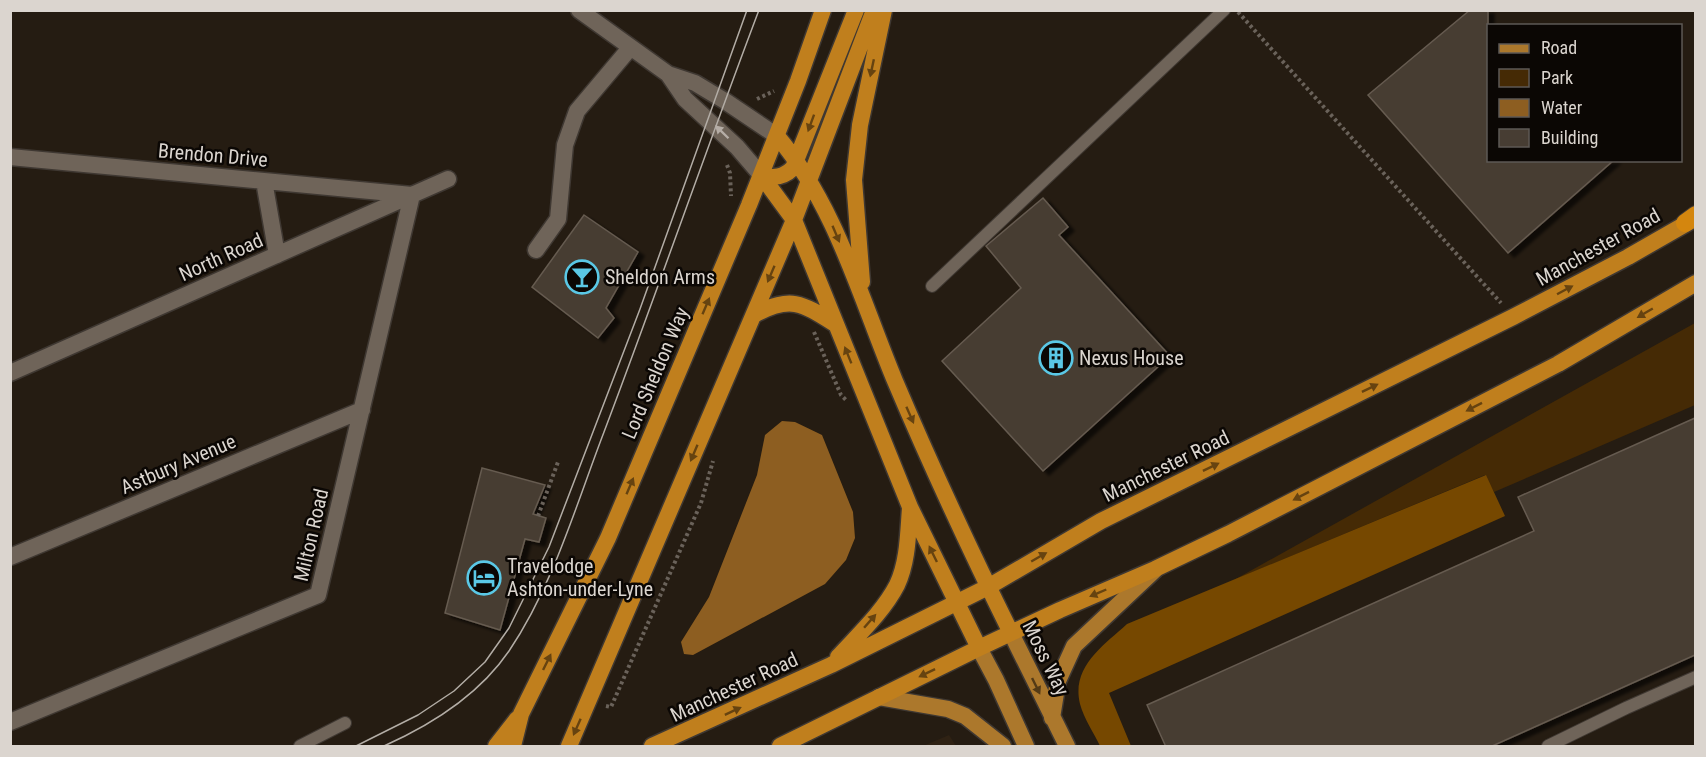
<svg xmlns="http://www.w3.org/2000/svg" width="1706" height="757" font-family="'Roboto Condensed',sans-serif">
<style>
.built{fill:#2f2214}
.green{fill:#452a05}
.forest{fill:#764800}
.water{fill:#8d5e21}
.building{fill:#473d33;stroke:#665b50;stroke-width:1.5;filter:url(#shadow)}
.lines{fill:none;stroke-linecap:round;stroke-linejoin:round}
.service-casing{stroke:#3f3832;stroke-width:14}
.minor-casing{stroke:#3f3832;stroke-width:19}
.primary-casing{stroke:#3f3832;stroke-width:19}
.trunk-casing{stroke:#3f3832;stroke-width:19}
.motorway-casing{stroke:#3f3832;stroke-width:20}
.path{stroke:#6a625a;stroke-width:4;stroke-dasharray:3 3;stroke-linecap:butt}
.service{stroke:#6f6459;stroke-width:12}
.minor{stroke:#6f6459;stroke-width:16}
.primary{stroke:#ac782c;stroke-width:16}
.trunk{stroke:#c07f1d;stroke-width:16}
.motorway{stroke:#d4860e;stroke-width:18}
.tram{stroke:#b3ada6;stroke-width:1.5}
.oneway{fill:#664310}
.oneway2{fill:#b5ada6}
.oneway3{fill:#533a16}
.labels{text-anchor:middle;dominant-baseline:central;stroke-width:5;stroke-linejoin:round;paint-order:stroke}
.street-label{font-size:20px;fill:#dbd5cf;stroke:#0b0704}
.poi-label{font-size:20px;fill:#dbd5cf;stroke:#0b0704;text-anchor:start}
</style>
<defs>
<filter id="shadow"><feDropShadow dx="6" dy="4" stdDeviation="1.5" flood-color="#0009"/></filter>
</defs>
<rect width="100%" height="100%" fill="#251c12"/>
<path class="built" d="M 949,735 L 956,746 L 923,746 Z"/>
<path class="green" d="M 1695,323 L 1695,405 L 1494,492 L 1485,475 L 1234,580 Z"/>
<path class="forest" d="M 1486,475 L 1505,516 L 1109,693 L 1131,746 L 1100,746 C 1094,733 1084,719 1080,704 C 1071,667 1103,646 1127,624 Z"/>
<path class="water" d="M 782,421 L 795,422 L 822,435 L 853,512 L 855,538 L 846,560 L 825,584 L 693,655 L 684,654 L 681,642 L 709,597 L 757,475 L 765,435 Z"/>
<path class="building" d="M 1470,10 L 1488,10 L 1488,160 L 1614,160 L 1508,253 L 1368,95 Z
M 1043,198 L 1068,227 L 1059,235 L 1170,356 L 1043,471 L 942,361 L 1021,288 L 986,246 Z
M 584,215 L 638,252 L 606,308 L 614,318 L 598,338 L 532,287 Z
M 1695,418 L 1695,655 L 1490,747 L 1166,747 L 1147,705 L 1534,531 L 1518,497 Z
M 482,468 L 545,485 L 533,514 L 546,518 L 539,542 L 525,539 L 500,630 L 445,613 Z"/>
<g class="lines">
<g class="service-casing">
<path id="service" d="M 932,286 L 1224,10
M 300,746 L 345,723
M 1548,746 L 1626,708 L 1696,677"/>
</g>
<g class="minor-casing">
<path id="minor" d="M 579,10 L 668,74 L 695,83 L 725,101 L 777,136
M 668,74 L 685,99 L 737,147 L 761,175
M 10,157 L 412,195 L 318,595 L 10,722
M 264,181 L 277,255
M 536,250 L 558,219 L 565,145 L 577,111 L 630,48
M 10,373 L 448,179
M 10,557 L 362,410"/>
</g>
<g class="primary-casing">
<path id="primary" d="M 1011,633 L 1067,746
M 979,648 L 996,680 L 1026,746
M 879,697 L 948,709 L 965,716 L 1003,746
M 1052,718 L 1058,681 L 1074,646 L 1155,570"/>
</g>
<g class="trunk-casing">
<path id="trunk" d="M 777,136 C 836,206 860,297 895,381 C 931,466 970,550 1011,633
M 761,175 L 794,220 L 910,507 L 979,648
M 761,175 C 774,179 784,177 793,168 L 856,10
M 862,282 L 854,180 L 860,125 L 884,10
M 754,315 C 790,295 802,303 835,324
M 838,657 C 858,635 883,612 897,585 C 908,562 908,533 910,508
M 496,746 L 517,719
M 513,746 L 521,714 L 608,538 L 749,205 L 798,81 L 823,10
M 569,746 L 794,220 L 874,10
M 652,746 L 831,665 L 988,587 L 1101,521 L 1513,317 L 1628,257 L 1696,218
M 780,746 L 979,648 L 1060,610 L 1155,569 L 1228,534 L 1558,364 L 1696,283"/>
</g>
<g class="motorway-casing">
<path id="motorway" d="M 1685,223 L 1696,215"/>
</g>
<path class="path" d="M 1238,12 L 1501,303
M 757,99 L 774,91
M 727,165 L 730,173 L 731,196
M 814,332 L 841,395 L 846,400
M 538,516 L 558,462
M 606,706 L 611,707 L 701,503 L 713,461"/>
<use href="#service" class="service"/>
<use href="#minor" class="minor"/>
<use href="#primary" class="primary"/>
<use href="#trunk" class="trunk"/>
<use href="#motorway" class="motorway"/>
<path class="tram" d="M 356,746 L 418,715 L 454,691 L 485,662 L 509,628 L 549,547 L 640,309 L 747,10
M 384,746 C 431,725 479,695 509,651 C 553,586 576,505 604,432 C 657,292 706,150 759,10"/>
</g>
<defs><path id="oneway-solid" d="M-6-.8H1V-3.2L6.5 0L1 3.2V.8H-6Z" transform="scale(1.5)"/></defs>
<g class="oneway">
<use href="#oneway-solid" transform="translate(872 68) rotate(102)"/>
<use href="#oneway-solid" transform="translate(811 123) rotate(110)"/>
<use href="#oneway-solid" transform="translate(836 234) rotate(67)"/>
<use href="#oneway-solid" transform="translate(771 274) rotate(113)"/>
<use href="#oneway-solid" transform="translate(1565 290) rotate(-28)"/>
<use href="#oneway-solid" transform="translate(706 306) rotate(-67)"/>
<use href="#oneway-solid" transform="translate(1645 313) rotate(150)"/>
<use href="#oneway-solid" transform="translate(848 355) rotate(-112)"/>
<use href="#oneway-solid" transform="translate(1370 388) rotate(-26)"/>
<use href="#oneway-solid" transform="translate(1474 407) rotate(153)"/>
<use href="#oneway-solid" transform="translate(910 415) rotate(66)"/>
<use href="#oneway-solid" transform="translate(694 453) rotate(113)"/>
<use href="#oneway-solid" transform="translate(1211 467) rotate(-26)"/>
<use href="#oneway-solid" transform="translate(630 486) rotate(-67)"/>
<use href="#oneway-solid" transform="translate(1301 496) rotate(153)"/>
<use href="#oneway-solid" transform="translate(933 554) rotate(-116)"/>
<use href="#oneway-solid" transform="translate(1039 557) rotate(-30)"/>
<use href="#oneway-solid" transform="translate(1098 593) rotate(157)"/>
<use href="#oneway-solid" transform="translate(870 621) rotate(-49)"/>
<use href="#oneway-solid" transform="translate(547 662) rotate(-64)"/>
<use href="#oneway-solid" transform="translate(927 673) rotate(154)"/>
<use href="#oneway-solid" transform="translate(733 711) rotate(-25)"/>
<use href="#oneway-solid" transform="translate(577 727) rotate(114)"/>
</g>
<use class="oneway2" href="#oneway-solid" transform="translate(722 132) rotate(-136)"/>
<use class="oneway3" href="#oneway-solid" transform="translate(1036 686) rotate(64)"/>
<defs>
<g id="bar-ring" transform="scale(1.725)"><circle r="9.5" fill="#0b0704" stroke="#5ac8e6" stroke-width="1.5"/><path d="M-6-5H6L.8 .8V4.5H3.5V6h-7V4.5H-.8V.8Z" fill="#5ac8e6"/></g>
<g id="building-ring" transform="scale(1.725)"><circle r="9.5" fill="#0b0704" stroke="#5ac8e6" stroke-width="1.5"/><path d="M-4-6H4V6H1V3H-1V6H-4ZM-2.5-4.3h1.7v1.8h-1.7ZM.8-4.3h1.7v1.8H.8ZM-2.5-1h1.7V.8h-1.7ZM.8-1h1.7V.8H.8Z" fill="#5ac8e6"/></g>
<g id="hotel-ring" transform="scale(1.725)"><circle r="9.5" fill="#0b0704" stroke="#5ac8e6" stroke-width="1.5"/><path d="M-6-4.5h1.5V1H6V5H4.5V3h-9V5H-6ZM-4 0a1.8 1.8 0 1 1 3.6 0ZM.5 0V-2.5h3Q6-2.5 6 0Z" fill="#5ac8e6"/></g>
</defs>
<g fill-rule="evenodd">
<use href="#bar-ring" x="582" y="277"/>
<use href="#building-ring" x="1056" y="358"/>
<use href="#hotel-ring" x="484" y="578"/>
</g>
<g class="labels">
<g class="street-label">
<text transform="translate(213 155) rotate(5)">Brendon Drive</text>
<text transform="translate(1598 247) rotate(-29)">Manchester Road</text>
<text transform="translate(221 257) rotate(-24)">North Road</text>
<text transform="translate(655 373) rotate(-67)">Lord Sheldon Way</text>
<text transform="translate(178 464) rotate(-23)">Astbury Avenue</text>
<text transform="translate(1166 466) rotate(-26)">Manchester Road</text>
<text transform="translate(311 535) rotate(-77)">Milton Road</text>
<text transform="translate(1046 658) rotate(64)">Moss Way</text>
<text transform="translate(734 687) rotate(-25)">Manchester Road</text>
</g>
<g class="poi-label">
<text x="605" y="277">Sheldon Arms</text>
<text x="1079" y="358">Nexus House</text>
<text x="507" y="566">Travelodge<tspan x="507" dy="23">Ashton-under-Lyne</tspan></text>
</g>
</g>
<rect width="1706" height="757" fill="none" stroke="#dbd5cf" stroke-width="24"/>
<rect x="1487" y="24" width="195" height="138" fill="#0b0704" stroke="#5e5955" stroke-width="1.5"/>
<rect x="1499" y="44" width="30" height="9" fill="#ac782c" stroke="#5e5955" stroke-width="1.5"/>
<text x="1541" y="54" font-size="18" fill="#dbd5cf">Road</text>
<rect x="1499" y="69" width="30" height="18" fill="#452a05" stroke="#5e5955" stroke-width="1.5"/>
<text x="1541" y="84" font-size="18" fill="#dbd5cf">Park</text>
<rect x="1499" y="99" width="30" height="18" fill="#8d5e21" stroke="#5e5955" stroke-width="1.5"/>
<text x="1541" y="114" font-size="18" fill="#dbd5cf">Water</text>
<rect x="1499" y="129" width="30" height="18" fill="#473d33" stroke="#5e5955" stroke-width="1.5"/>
<text x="1541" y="144" font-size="18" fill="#dbd5cf">Building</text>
</svg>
